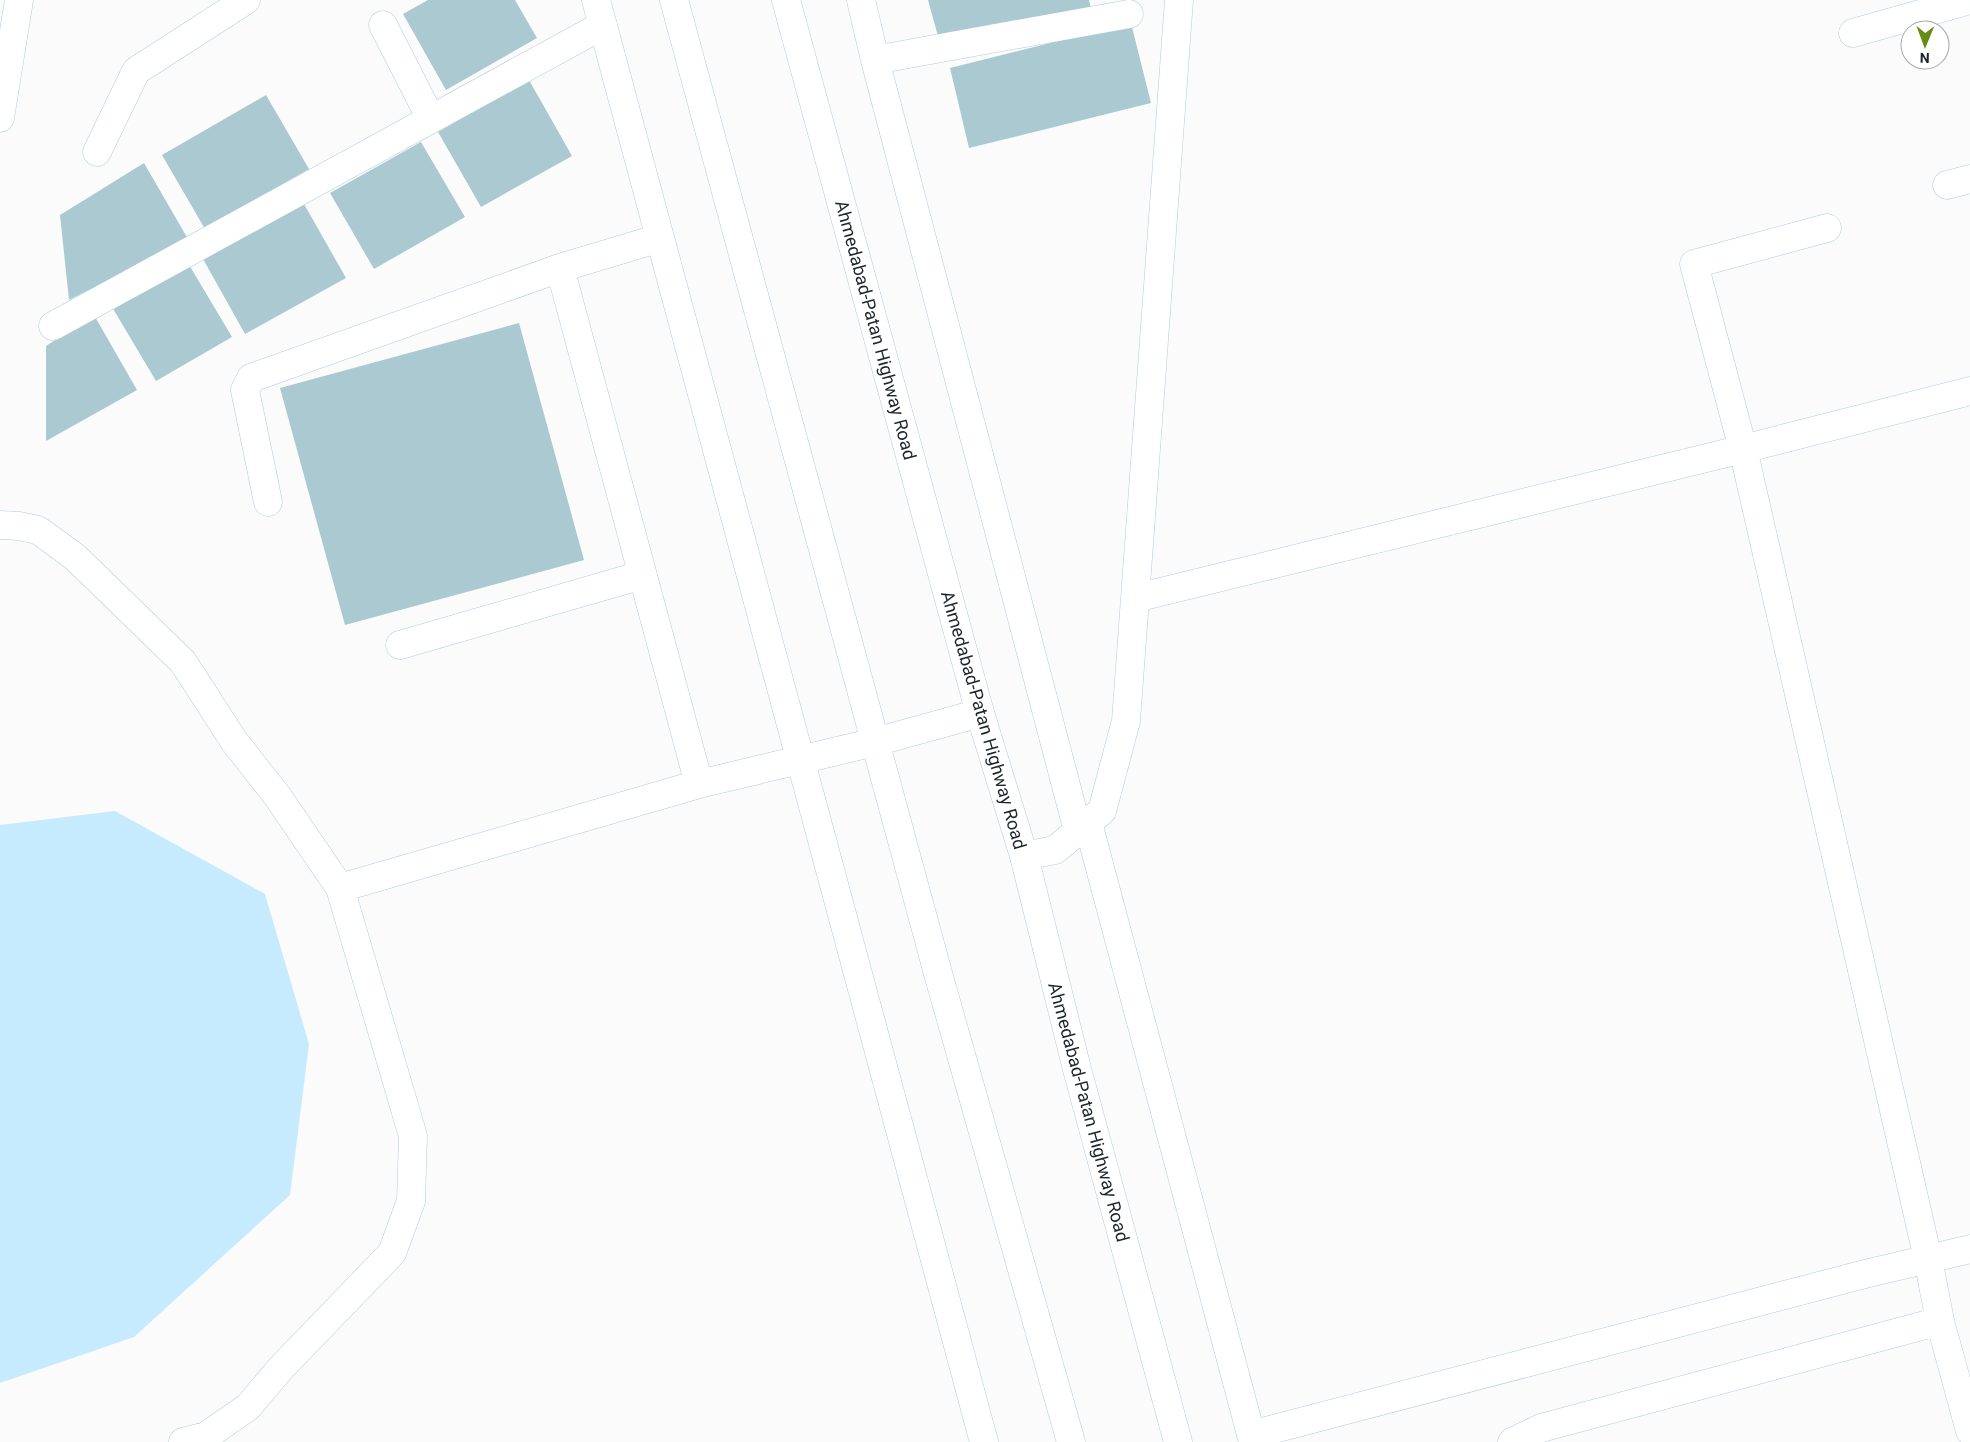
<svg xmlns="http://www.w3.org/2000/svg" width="1970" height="1442" font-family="Roboto,sans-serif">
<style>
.green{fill:#c6ebff}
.building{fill:#aac9d0}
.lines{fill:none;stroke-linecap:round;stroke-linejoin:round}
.minor-casing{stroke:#b2ccda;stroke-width:29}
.major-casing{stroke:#b2ccda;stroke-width:29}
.minor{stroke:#fff;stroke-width:28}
.major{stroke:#fff;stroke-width:28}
.labels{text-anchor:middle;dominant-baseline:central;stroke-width:5;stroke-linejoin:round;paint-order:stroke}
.street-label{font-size:18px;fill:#1b252b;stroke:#fff}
</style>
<rect width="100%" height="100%" fill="#fbfbfb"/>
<path class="green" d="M 115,811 L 265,894 L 309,1044 L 290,1195 L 134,1337 L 0,1383 L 0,825 Z"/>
<path class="building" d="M 428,0 L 515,0 L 537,38 L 446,90 L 403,14 Z
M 928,0 L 1089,0 L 1091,9 L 941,47 Z
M 1131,23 L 1151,103 L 969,148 L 950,68 Z
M 529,80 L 572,156 L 481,207 L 438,132 Z
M 266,95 L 309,169 L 205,229 L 162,155 Z
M 421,142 L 465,217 L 374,269 L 330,193 Z
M 144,163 L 188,239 L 69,300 L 60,215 Z
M 304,204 L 346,278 L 245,334 L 203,259 Z
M 188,263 L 232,337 L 156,381 L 112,307 Z
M 94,315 L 137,390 L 46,441 L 46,346 Z
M 519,323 L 584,560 L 345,625 L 280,388 Z"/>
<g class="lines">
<g class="minor-casing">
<path id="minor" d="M 596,0 L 984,1442
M 861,0 L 875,60 L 1078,831
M 383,25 L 431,119
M 1853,33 L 1970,0
M 875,60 L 1129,14
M 0,118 L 19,0
M 97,152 L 136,71 L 246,0
M 1947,185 L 1970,179
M 1827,228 L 1694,264 L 1743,449 L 1970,391
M 660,238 L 560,268 L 699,784
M 53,326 L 603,25
M 268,502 L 245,390 L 251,378 L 560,268
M 0,525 L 19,526 L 38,530 L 75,557 L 183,662 L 234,741 L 278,797 L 340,888 L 413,1136 L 411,1201 L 392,1253 L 280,1369 L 248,1407 L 206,1436 L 183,1442
M 1136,598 L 1743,449 L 1928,1259 L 1940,1321 L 1970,1431
M 400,645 L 642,575
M 1088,823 L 1253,1442
M 1024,856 L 1055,850 L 1102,811 L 1126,721 L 1179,0
M 340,888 L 699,784 L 875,742 L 980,713
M 1251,1435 L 1865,1274 L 1970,1249
M 1512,1442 L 1541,1428 L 1940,1321"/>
</g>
<g class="major-casing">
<path id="major" d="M 674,0 L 939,977 L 1071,1442
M 786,0 L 980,713 L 1024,856 L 1077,1069 L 1178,1442"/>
</g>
<use href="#minor" class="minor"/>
<use href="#major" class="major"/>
</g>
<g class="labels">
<g class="street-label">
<text transform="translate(876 330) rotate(75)">Ahmedabad-Patan Highway Road</text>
<text transform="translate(984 720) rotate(74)">Ahmedabad-Patan Highway Road</text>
<text transform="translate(1089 1112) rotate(75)">Ahmedabad-Patan Highway Road</text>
</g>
</g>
<g transform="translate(1925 45) rotate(181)"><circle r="24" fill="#ffffff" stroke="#a4a8aa"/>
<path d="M0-4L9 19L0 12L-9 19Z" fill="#678c15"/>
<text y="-8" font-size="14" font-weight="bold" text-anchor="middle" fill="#1b252b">N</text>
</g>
</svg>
